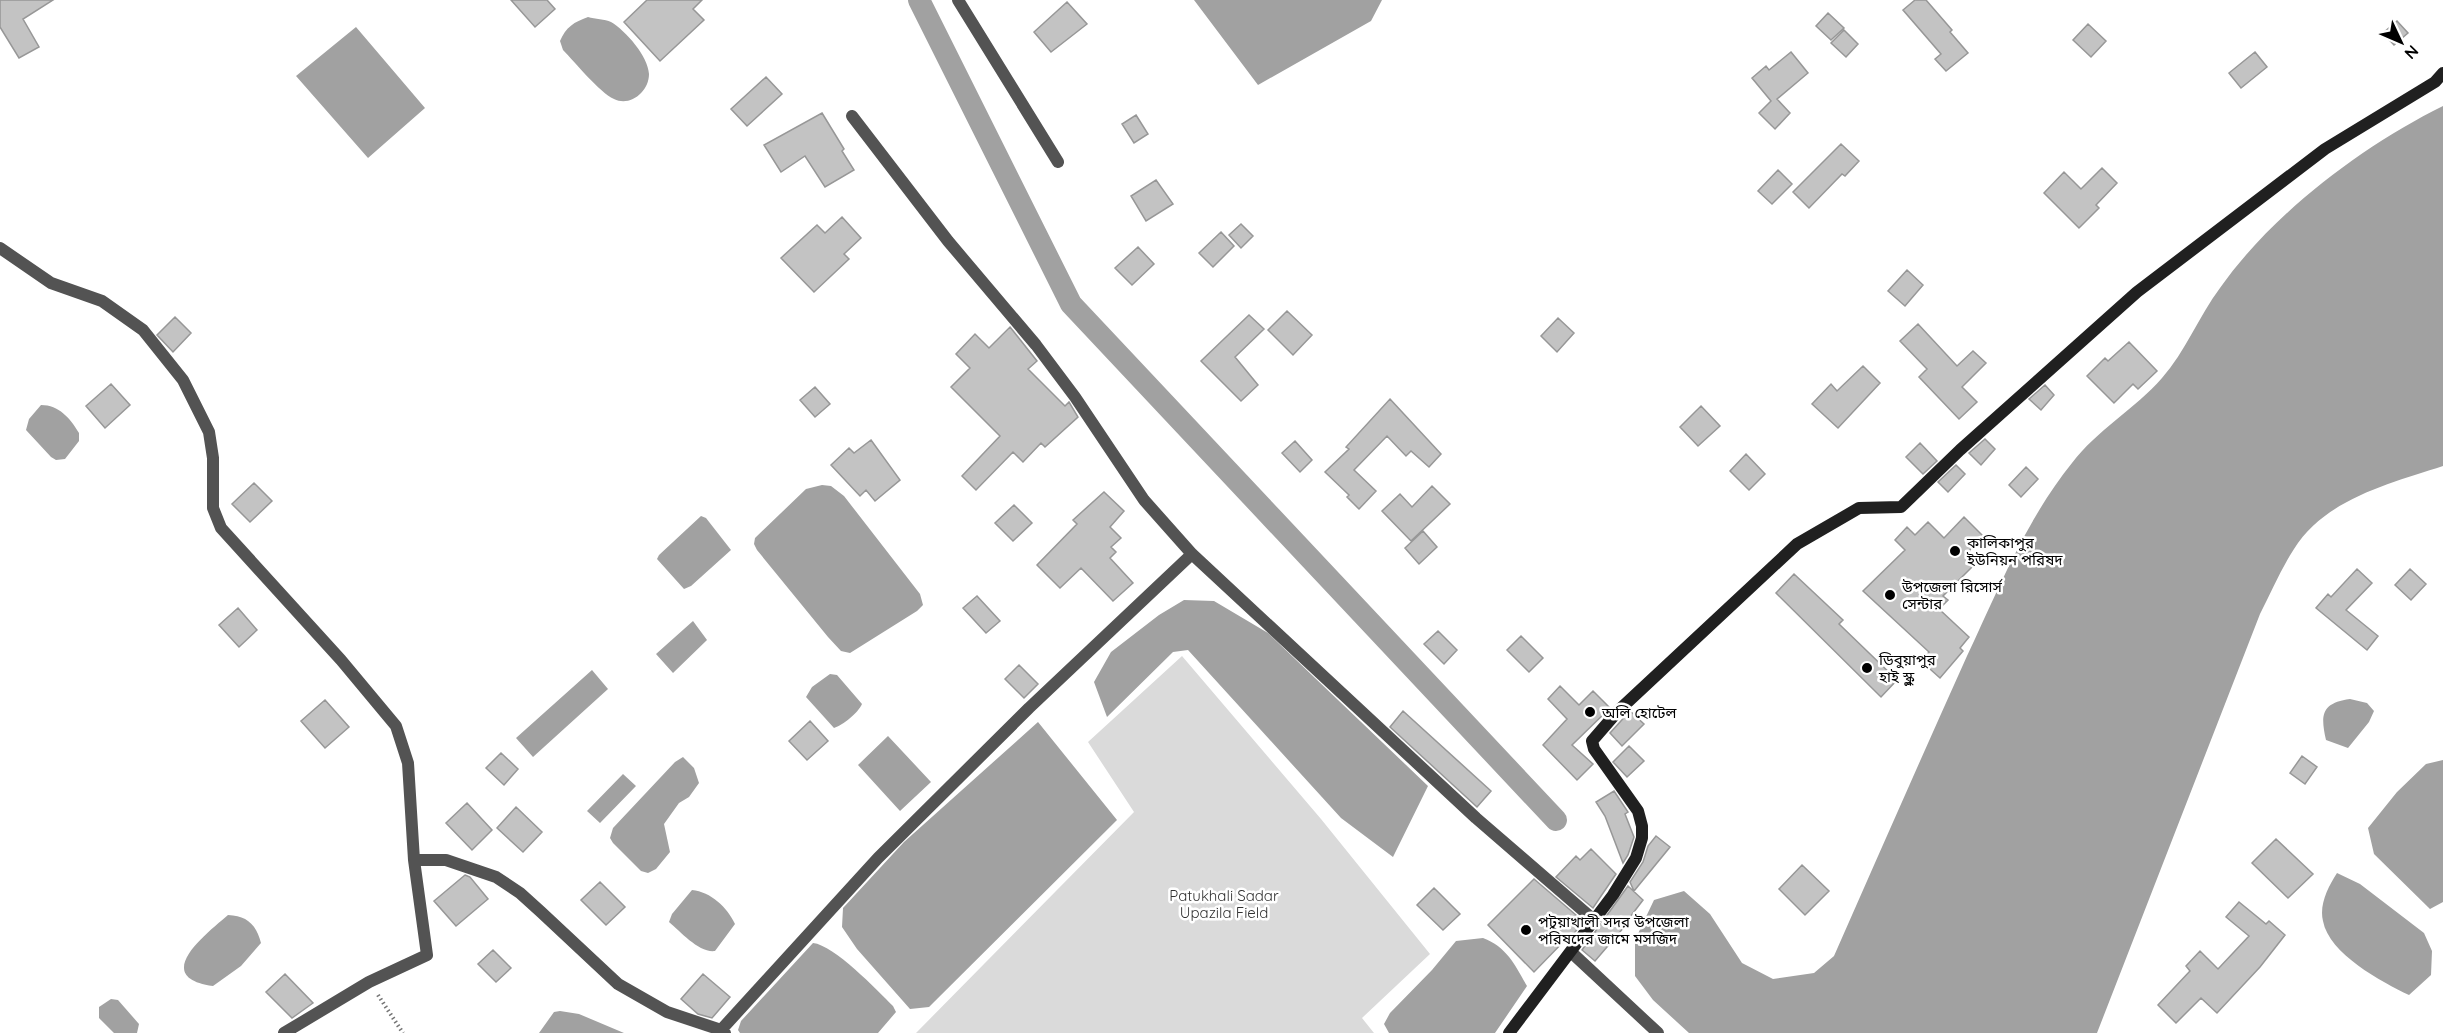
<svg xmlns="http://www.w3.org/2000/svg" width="2443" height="1033" font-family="Quicksand,'Noto Sans Bengali',sans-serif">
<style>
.green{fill:#dadada}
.water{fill:#a1a1a1}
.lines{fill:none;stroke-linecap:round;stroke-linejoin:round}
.canal{stroke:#a1a1a1;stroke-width:22}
.building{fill:#c3c3c3;stroke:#979797;stroke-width:1.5}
.path{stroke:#757575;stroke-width:4;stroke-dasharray:1.5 3;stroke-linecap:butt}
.street{stroke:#535353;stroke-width:12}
.secondary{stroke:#202020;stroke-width:12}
.poi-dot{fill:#000;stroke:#fff;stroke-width:2}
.labels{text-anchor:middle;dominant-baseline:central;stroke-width:5;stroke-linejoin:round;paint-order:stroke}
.poi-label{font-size:15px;fill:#000;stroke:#fff;text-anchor:start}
.park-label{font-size:15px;fill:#313131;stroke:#fff}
</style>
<rect width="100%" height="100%" fill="#fff"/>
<path class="green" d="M 1182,656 L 1321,819 L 1430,954 L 1362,1018 L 1374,1033 L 916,1033 L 1134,812 L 1088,742 Z"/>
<path class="water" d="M 1194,0 L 1382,0 L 1371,21 L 1258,85 Z
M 588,17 C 595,19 605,19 611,22 C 626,31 648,56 649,74 C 649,92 630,107 614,99 C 599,92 575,62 563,50 L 560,41 C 566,27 574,22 588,17 Z
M 356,27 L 425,108 L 368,158 L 296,76 Z
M 2443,106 L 2443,466 C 2391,483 2325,499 2294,549 C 2281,569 2271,593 2260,614 L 2097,1033 L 1689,1033 L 1653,1000 L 1635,976 L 1635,940 L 1654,900 L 1684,891 L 1710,914 L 1742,963 L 1773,979 L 1814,973 L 1834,956 C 1878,856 1922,756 1967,656 C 1998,590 2026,520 2072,463 C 2097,430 2135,409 2162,378 C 2185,352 2199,316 2220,288 C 2272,214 2362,146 2443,106 Z
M 41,405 C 59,405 70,418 79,433 L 79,441 L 65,459 L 56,460 L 51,457 L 26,430 L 29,419 Z
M 822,485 L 831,486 L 844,496 L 920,594 L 923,605 L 917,611 L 850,653 L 841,651 L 828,637 L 757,550 L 754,544 L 755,538 L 806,489 Z
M 701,516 L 706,518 L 731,550 L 691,586 L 684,589 L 657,559 L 659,555 Z
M 1184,600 L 1214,601 L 1268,633 L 1428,786 L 1393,857 L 1341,818 L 1188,650 L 1173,652 L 1107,717 L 1094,682 L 1111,652 L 1159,615 Z
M 693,621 L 707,640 L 673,673 L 656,654 Z
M 592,670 L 608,689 L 533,757 L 516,738 Z
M 830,674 L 837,675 L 862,704 C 858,713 843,725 834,728 L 806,697 L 812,687 Z
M 2350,699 L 2367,703 L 2374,711 L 2369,722 L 2348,748 L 2326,740 C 2320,714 2322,703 2350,699 Z
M 1038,722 L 1117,820 L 929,1007 L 910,1009 L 857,949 L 842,927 L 843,908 L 904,842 Z
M 888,736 L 931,782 L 900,811 L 858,765 Z
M 683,757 L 694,768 L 699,783 L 689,797 L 679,803 L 664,824 L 670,852 L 656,869 L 648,873 L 641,871 L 613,843 L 610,838 L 613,828 L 675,762 Z
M 2443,760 L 2443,902 L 2430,909 L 2374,854 L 2368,828 L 2397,792 L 2426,764 Z
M 623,774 L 636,786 L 600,823 L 587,811 Z
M 2337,873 L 2360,884 L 2424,933 L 2432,951 L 2431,975 L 2409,995 C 2382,982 2329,954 2323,921 C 2319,905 2328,887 2337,873 Z
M 692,890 C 711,892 727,907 735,924 L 715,951 C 699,953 681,932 669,922 L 672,914 Z
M 228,915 C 247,916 256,924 261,943 L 241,966 L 213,986 C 150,977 206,934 228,915 Z
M 1483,938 C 1507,947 1515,965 1527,986 L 1495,1033 L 1389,1033 L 1384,1024 L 1390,1013 L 1432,970 L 1456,941 Z
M 813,943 C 834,945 877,990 893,1006 L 896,1012 L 878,1033 L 740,1033 L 738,1030 L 741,1021 Z
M 111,999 L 118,1000 L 139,1024 L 137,1033 L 114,1033 L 99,1018 L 99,1007 Z
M 560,1011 L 579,1014 L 624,1033 L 539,1033 L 554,1012 Z"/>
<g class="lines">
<path class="canal" d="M 919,0 L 1071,304 L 1556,820"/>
</g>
<path class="building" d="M 0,0 L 53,0 L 23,19 L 39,47 L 19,58 L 0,27 Z
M 511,0 L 547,0 L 555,9 L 535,27 Z
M 647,0 L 702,0 L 693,9 L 704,20 L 660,61 L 624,22 Z
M 1915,0 L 1926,0 L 1952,30 L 1950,32 L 1968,53 L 1946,71 L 1935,59 L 1941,54 L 1903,10 Z
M 1067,2 L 1087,24 L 1051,52 L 1034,32 Z
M 1828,13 L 1844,28 L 1831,40 L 1816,26 Z
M 2397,21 L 2408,33 L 2394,45 L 2383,33 Z
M 2088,24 L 2106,41 L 2091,57 L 2073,40 Z
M 1844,30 L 1858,44 L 1846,57 L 1831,43 Z
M 1791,52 L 1808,73 L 1777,99 L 1790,113 L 1775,129 L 1759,113 L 1771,101 L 1752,78 L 1766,66 L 1769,70 Z
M 2255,52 L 2267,67 L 2241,88 L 2229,73 Z
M 766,77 L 782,94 L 747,126 L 731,109 Z
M 822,113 L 844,149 L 842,151 L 854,170 L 825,187 L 805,156 L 781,172 L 764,145 Z
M 1136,115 L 1148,134 L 1134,143 L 1122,124 Z
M 1841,144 L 1859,161 L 1845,176 L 1842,174 L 1809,208 L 1793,192 Z
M 2102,168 L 2117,183 L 2096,205 L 2099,208 L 2079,228 L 2044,193 L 2064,172 L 2081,189 Z
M 1778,170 L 1792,184 L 1772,204 L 1758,191 Z
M 1156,180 L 1173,204 L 1146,221 L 1131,196 Z
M 842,217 L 861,238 L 844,254 L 849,259 L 814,292 L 781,258 L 817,225 L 825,233 Z
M 1241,224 L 1253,236 L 1241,248 L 1229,235 Z
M 1221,232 L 1234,246 L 1213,267 L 1199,253 Z
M 1138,247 L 1154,264 L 1132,285 L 1115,268 Z
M 1907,270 L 1923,285 L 1905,306 L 1888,291 Z
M 1287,311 L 1312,335 L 1293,355 L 1268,330 Z
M 1249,315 L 1264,329 L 1235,357 L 1258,385 L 1241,401 L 1201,361 Z
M 175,317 L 191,333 L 173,352 L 157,335 Z
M 1558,318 L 1574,333 L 1557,352 L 1541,336 Z
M 1918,324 L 1957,366 L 1973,351 L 1986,363 L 1962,387 L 1977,402 L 1959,419 L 1919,377 L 1927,369 L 1900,341 Z
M 1010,327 L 1037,361 L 1028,369 L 1065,406 L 1069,402 L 1078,417 L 1045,447 L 1041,443 L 1023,462 L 1013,452 L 976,490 L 962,476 L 1000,436 L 951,387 L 970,368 L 956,354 L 975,334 L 989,348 Z
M 2129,342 L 2157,371 L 2138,389 L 2133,384 L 2114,403 L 2087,376 L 2105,358 L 2108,361 Z
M 1863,366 L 1880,383 L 1838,428 L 1812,404 L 1831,384 L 1837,391 Z
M 111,384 L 130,405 L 105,428 L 86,406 Z
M 2045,385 L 2054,395 L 2041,410 L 2029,399 Z
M 815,387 L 830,404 L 815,417 L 800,400 Z
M 1390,399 L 1441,454 L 1429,467 L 1411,451 L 1406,456 L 1387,436 L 1354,470 L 1376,491 L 1359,509 L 1347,497 L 1349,495 L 1325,472 L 1349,449 L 1346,447 Z
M 1701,406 L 1720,426 L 1698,446 L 1680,427 Z
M 1985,439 L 1995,449 L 1981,465 L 1969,453 Z
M 871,440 L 900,480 L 875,501 L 866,490 L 860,496 L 831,465 L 849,448 L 854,453 Z
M 1295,441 L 1312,460 L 1300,472 L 1282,453 Z
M 1920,443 L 1937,461 L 1923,474 L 1906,457 Z
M 1746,454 L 1765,474 L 1749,490 L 1730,471 Z
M 1956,465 L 1965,474 L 1948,492 L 1938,482 Z
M 2026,467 L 2038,479 L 2021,497 L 2009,485 Z
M 254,483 L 272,501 L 250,522 L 232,504 Z
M 1432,486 L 1450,504 L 1411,541 L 1382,511 L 1400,494 L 1412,507 Z
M 1104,492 L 1124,511 L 1110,527 L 1121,538 L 1111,547 L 1116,552 L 1110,558 L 1133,583 L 1113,601 L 1081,568 L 1060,588 L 1037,565 L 1077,524 L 1073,520 Z
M 1014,505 L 1032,523 L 1013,541 L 995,523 Z
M 1964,517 L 1983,536 L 1969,551 L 1978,561 L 1943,596 L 1948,600 L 1939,609 L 1969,637 L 1960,648 L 1963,651 L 1940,678 L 1921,661 L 1929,652 L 1863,591 L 1905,550 L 1895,540 L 1907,527 L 1915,535 L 1928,522 L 1944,538 Z
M 1423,531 L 1437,547 L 1419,564 L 1405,548 Z
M 2357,569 L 2372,583 L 2346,610 L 2378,636 L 2367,650 L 2316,608 L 2328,594 L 2331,597 Z
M 2410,569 L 2426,584 L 2411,600 L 2395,585 Z
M 1794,574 L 1843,620 L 1839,624 L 1897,680 L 1881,697 L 1776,593 Z
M 977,596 L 1000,621 L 986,633 L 963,608 Z
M 238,608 L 257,630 L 239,647 L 219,625 Z
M 1438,631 L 1457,650 L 1444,664 L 1424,644 Z
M 1521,636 L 1543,658 L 1529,672 L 1507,650 Z
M 1019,665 L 1038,684 L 1024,698 L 1005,679 Z
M 1560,686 L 1579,705 L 1593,691 L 1610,708 L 1572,745 L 1593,764 L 1577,780 L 1543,745 L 1567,719 L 1548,699 Z
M 325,700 L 349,727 L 325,748 L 301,721 Z
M 1403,711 L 1491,791 L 1477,807 L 1390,727 Z
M 1630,711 L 1644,724 L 1622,746 L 1610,733 Z
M 810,721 L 828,741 L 807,760 L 789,741 Z
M 1629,746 L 1644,761 L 1627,777 L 1613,762 Z
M 501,753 L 518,769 L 504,785 L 486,768 Z
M 2302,756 L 2317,767 L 2305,784 L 2290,773 Z
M 1614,791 L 1628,812 L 1625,814 L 1634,837 L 1628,855 L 1623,863 L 1605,816 L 1596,802 Z
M 467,803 L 492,830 L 472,850 L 446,823 Z
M 516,807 L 542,832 L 523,852 L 497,828 Z
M 1656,836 L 1670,847 L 1634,891 L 1630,882 L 1643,862 L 1648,846 Z
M 2276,839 L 2313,874 L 2288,898 L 2252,863 Z
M 1591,849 L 1616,874 L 1593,908 L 1556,877 L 1576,856 L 1580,860 Z
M 1802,865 L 1829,891 L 1805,915 L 1779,889 Z
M 465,875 L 470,877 L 488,899 L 456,926 L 434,901 Z
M 1534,879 L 1583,921 L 1570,939 L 1568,937 L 1534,972 L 1488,925 Z
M 600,882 L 625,907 L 606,925 L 581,900 Z
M 1628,886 L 1643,900 L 1624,925 L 1625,926 L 1595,961 L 1582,950 Z
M 1434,888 L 1460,914 L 1443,930 L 1417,905 Z
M 2239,902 L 2266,924 L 2269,921 L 2285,935 L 2260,967 L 2217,1013 L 2201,998 L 2176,1023 L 2158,1005 L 2190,971 L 2186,966 L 2200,951 L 2218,969 L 2249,936 L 2226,917 Z
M 493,950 L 511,968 L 496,982 L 478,964 Z
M 285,974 L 313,1003 L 292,1018 L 266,992 Z
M 703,974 L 730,997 L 712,1018 L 698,1014 L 681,999 Z"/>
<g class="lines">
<path class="path" d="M 378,995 L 403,1033"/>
<path class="street" d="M 958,0 L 1058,162
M 852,116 L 948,241 L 1036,345 L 1075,397 L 1144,500 L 1192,554 L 1476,818 L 1594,920
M 0,248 L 51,283 L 102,301 L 143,330 L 183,380 L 209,432 L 213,458 L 213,508 L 221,528 L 341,660 L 396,726 L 408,763 L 414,860 L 427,955 L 369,982 L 284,1033
M 414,860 L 446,860 L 496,877 L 520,893 L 541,912 L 618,984 L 667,1012 L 721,1030 L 725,1033
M 1571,952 L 1658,1033
M 721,1030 L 878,858 L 1029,708 L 1192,554"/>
<path class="secondary" d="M 1509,1033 L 1613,895 L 1636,858 L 1642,838 L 1642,826 L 1638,811 L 1594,749 L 1592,741 L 1618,711 L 1797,544 L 1859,508 L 1901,507 L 1960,450 L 2137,292 L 2325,149 L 2435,82 L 2443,73"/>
</g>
<g class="poi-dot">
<circle cx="1955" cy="551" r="6"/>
<circle cx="1890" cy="595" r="6"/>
<circle cx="1867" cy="668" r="6"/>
<circle cx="1590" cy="712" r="6"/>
<circle cx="1526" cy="930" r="6"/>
</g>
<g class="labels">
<g class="poi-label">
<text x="1967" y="542">কালিকাপুর<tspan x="1967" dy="17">ইউনিয়ন পরিষদ</tspan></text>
<text x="1902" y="586">উপজেলা রিসোর্স<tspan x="1902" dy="17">সেন্টার</tspan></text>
<text x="1879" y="659">ডিবুয়াপুর<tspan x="1879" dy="17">হাই স্কুল</tspan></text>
<text x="1602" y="712">অলি হোটেল</text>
<text x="1538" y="921">পটুয়াখালী সদর উপজেলা<tspan x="1538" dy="17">পরিষদের জামে মসজিদ</tspan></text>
</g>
<g class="park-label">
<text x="1224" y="895">Patukhali Sadar<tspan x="1224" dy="17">Upazila Field</tspan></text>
</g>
</g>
<g transform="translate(2401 42) rotate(134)" stroke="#ffffff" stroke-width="4.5" paint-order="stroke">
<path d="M0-4.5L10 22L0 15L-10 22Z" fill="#000000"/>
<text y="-9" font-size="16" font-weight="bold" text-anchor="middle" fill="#000000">N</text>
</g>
</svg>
